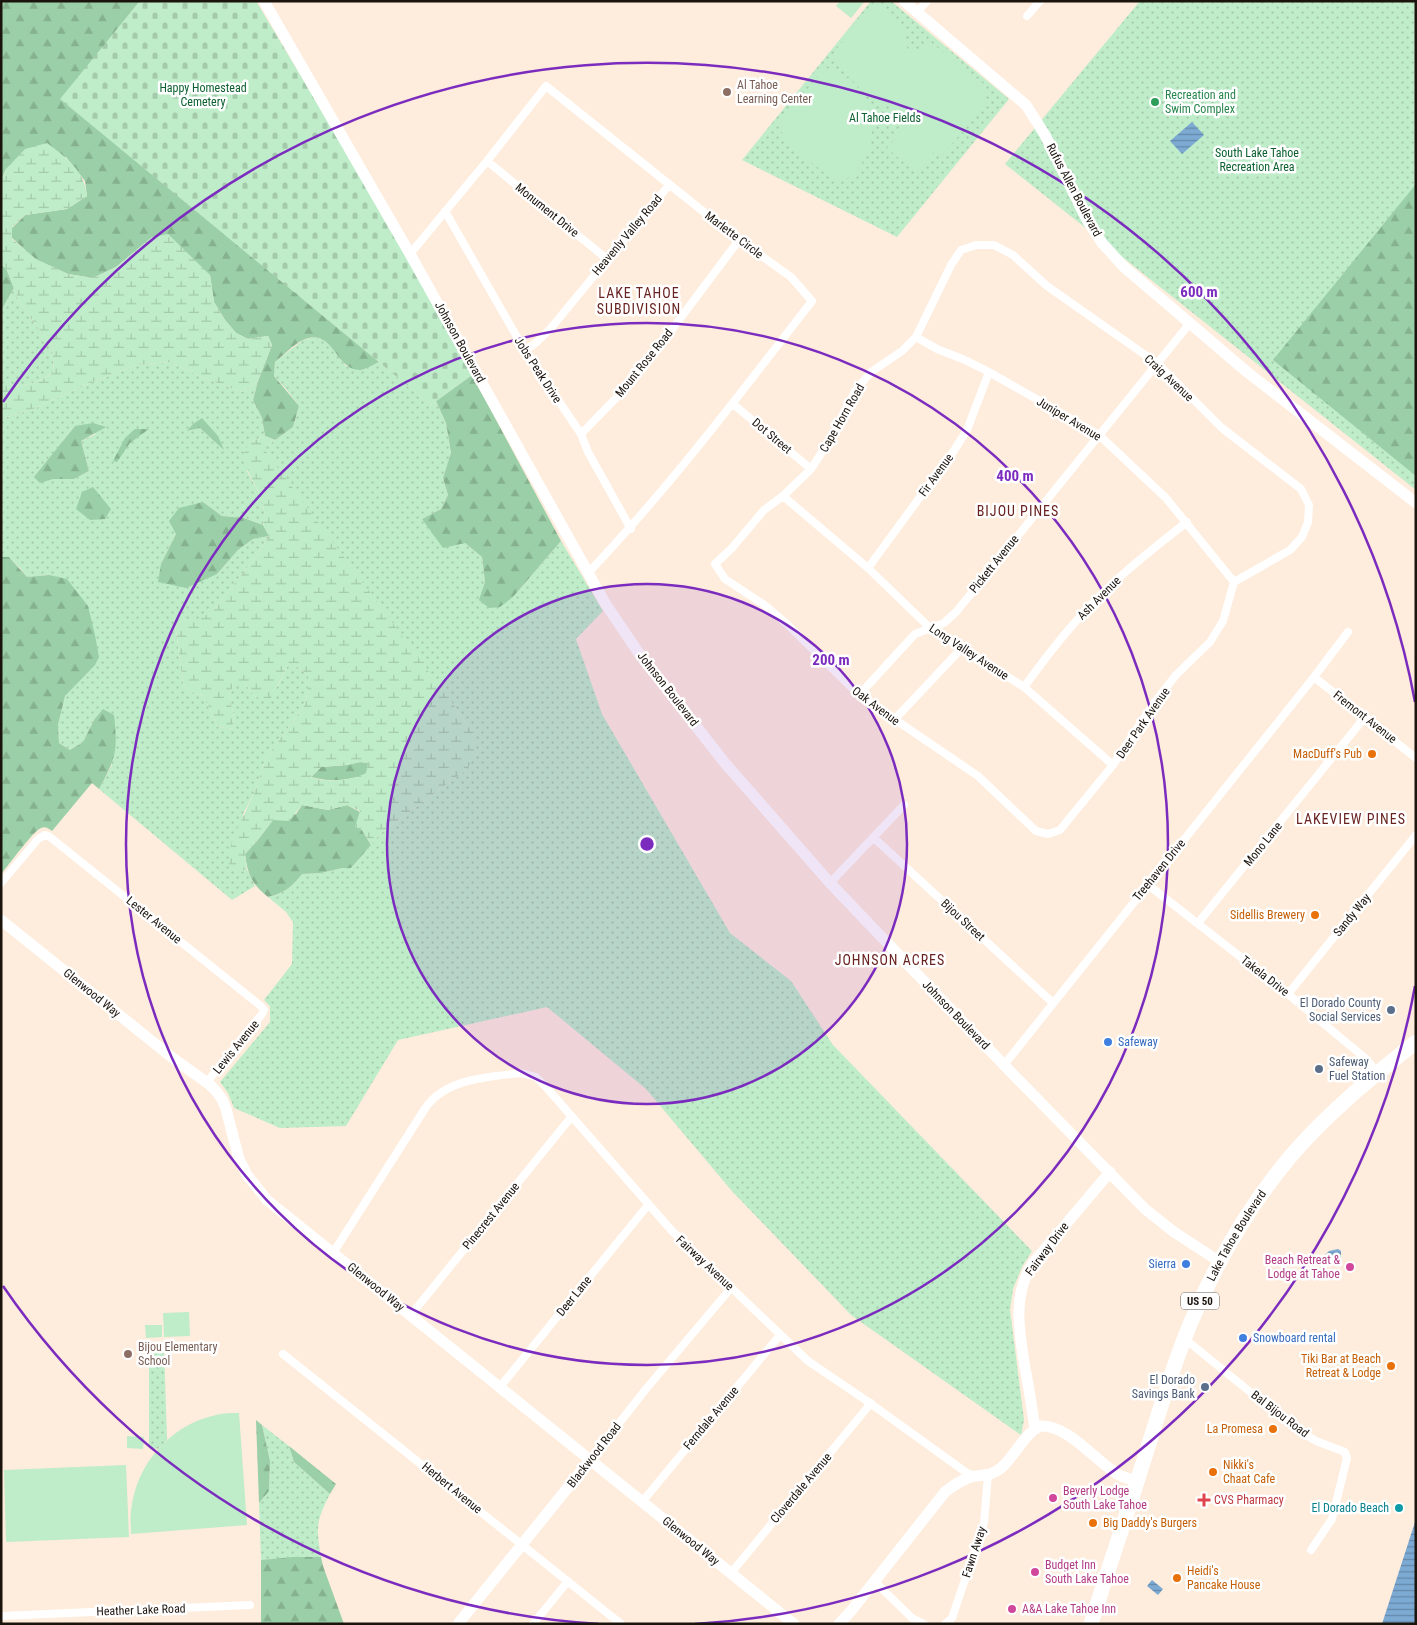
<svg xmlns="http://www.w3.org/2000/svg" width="1417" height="1625" font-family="'Roboto Condensed',sans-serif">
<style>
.grass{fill:url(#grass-dots);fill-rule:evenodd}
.forest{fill:url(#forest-firs)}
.wetland{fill:url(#wetland-marsh);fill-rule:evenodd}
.cemetery{fill:url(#cemetery-stones)}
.pitch{fill:#bfecc9}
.water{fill:url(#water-rules)}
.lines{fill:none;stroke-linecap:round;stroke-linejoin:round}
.street{stroke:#fff;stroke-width:8}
.secondary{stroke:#fff;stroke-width:11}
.highway{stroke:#fff;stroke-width:15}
.ring{fill:none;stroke:#7b2cbf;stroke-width:2.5}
.education-dot{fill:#8d6e63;stroke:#fff;stroke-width:2}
.leisure-dot{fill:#2e9e5b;stroke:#fff;stroke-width:2}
.food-dot{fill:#e8710a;stroke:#fff;stroke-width:2}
.service-dot{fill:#5c6f8a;stroke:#fff;stroke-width:2}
.shop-dot{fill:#3f7fe0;stroke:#fff;stroke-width:2}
.hotel-dot{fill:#d1479c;stroke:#fff;stroke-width:2}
.health-dot{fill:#e0444e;stroke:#fff;stroke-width:2}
.culture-dot{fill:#0f9aa8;stroke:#fff;stroke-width:2}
.labels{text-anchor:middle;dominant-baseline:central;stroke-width:5;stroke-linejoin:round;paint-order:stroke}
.shield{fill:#fff;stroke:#5f5a56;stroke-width:1}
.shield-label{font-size:11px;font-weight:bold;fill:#1b140d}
.education-label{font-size:12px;fill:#785e54;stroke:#fff;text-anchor:start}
.park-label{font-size:12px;fill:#0d6030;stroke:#fff}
.leisure-label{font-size:12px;fill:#27864d;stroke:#fff;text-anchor:start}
.street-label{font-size:12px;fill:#1b140d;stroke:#fff}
.food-label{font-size:12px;fill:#c56008;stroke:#fff;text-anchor:end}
.service-label{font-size:12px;fill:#4e5e75;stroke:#fff;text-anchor:end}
.shop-label{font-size:12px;fill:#366cbe;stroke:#fff;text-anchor:start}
.hotel-label{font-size:12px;fill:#b23c85;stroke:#fff;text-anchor:start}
.health-label{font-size:12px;fill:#be3a42;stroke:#fff;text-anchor:start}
.culture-label{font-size:12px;fill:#0d838f;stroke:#fff;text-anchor:end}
.neighbourhood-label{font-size:14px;letter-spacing:1px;fill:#682320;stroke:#fff}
.centre{fill:#7b2cbf;stroke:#fff;stroke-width:2.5}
.ring-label{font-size:15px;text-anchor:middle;font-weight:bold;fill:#7b2cbf;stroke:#fff;stroke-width:5;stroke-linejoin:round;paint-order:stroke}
</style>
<defs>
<pattern id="grass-dots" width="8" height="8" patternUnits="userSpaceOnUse" patternTransform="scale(1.25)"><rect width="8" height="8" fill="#bfecc9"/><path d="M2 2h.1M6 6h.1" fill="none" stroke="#a4caab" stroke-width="1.8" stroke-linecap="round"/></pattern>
<pattern id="forest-firs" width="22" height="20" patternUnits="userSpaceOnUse" patternTransform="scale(1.25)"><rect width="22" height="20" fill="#9bcfa8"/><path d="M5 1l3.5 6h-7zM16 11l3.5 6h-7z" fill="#85b18f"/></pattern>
<pattern id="wetland-marsh" width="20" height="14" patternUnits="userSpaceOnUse" patternTransform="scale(1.25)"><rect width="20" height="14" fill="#bfecc9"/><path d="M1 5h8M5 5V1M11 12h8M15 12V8" fill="none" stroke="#a4caab"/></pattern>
<pattern id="cemetery-stones" width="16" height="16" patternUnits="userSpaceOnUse" patternTransform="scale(1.25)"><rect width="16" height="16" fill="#bfecc9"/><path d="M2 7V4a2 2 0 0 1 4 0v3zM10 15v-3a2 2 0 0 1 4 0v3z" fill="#a4caab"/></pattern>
<pattern id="water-rules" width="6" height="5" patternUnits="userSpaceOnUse" patternTransform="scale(1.25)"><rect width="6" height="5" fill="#7caad3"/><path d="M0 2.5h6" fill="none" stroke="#6589aa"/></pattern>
</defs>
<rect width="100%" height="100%" fill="#feecdc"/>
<path class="grass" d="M 871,1 L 891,1 L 1009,99 L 897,237 L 742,160 Z
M 1140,1 L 1416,1 L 1416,490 L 1005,164 Z
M 14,288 L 18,299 L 34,323 L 52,345 L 54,371 C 38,385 23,386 1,386 L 1,310 Z
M 315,337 L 327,341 L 346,366 L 361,370 L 379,362 L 431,405 L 436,401 L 446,423 L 451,454 L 443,478 L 448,495 L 441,509 L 422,519 L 465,543 L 482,557 L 485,582 L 480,600 L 513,597 L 561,541 L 603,611 L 576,639 L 602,714 L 730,933 L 791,981 L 833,1045 L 1032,1251 L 1022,1267 L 1013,1289 L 1010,1310 L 1024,1420 L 1021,1435 L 851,1315 L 731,1190 L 646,1089 L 547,1007 L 398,1040 L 346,1126 L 280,1128 L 234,1108 L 228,1093 L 220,1082 L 270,1022 L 270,1006 L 264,1000 L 292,964 L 293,922 L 286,912 L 268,897 C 284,893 292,887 302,874 L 321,873 L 342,868 L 351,868 L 381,833 L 466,770 L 474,733 L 263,449 L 293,427 L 299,406 L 286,389 L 274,376 L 275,362 L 303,340 Z
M 170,362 L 199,376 L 242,392 L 258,381 L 253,400 L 262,418 L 265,436 L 250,442 L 247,471 L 262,499 L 265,517 L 263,525 L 244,518 L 222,516 L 203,502 L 176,534 L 161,564 L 217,574 L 238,550 L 253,539 L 269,536 L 258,554 L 212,612 L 194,622 L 183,620 L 175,624 L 183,683 L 189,692 L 203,695 L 218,727 L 233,729 L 234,717 L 229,695 L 234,684 L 245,684 L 256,697 L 277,687 L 288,665 L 295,665 L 308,675 L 308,690 L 304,706 L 266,758 L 254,793 L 243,814 L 239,872 L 247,869 L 255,886 L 232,900 L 99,789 L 112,765 L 94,720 L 83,742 L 70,750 L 59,743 L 58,725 L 65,696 L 78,681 L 49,575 L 27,577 L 19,567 L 9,557 L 1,557 L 1,419 L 36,408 L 76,389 L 136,365 ZM 202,419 L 224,449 L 200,428 L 188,431 ZM 75,426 L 96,434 L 81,441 L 89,471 L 74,479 L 53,479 L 62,442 Z
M 164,1345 L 167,1440 L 158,1449 L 149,1448 L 149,1346 Z
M 262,1425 L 289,1446 L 294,1462 L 330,1494 C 316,1521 316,1527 321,1557 L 261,1560 L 259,1503 L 269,1491 L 270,1461 Z"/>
<path class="forest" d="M 1,1 L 140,1 L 61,99 L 379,362 C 374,364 366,369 361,370 C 335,372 334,326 303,340 C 293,345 284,355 275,362 L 274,376 L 299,406 L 293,427 L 275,440 L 265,436 L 262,418 L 253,400 L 258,381 L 272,345 L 268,336 L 248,339 L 236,333 L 225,320 L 214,302 L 210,275 L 152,237 L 116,267 L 93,278 L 68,274 L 35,259 L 12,238 L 12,228 L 25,215 L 67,209 L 87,196 L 85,181 L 66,157 L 6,169 L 1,180 Z
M 1416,184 L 1416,476 L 1273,360 Z
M 1,265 L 6,268 L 14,288 L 1,310 Z
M 472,375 L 561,541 L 513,597 L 500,607 L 489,608 L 479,600 L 485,582 L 482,557 L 465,543 L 443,548 L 422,519 L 441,509 L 448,495 L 443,478 L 451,453 L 446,423 L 436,401 Z
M 202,418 L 218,436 L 224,450 L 200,428 L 187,431 L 193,424 Z
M 93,423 L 106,427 L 81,441 L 89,471 L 74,479 L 53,479 L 40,483 L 34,477 L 75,426 Z
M 135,429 L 149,429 L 130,443 L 117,462 L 113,461 L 125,438 Z
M 93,487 L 111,509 L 105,519 L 90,520 L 76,509 L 82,492 Z
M 203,502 L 222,516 L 244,518 L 263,525 L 269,536 L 253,539 L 238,550 L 217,574 L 186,588 L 158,582 L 161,564 L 176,534 L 169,521 L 179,508 Z
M 1,557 L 9,557 L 27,577 L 49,575 L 67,579 L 88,606 L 95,635 L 99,657 L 95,665 L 65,696 L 58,725 L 59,743 L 70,750 L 83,742 L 94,720 L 103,709 L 114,715 C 118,751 116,758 99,789 L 92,783 L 52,831 C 49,829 45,826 41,828 C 32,832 9,865 1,874 Z
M 360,762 L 369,763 L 366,774 C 349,781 328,782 311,777 L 321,767 L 347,765 Z
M 302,805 L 328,810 L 347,805 L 360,812 L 362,830 L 371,845 L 351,868 L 342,868 L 321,873 L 302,874 C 292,887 284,893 268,897 C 251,883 248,875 245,854 L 257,841 L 273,820 L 296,814 Z
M 256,1420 L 262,1425 L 270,1461 L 269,1491 L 259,1503 Z
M 289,1446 L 336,1484 L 330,1494 L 294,1462 Z
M 294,1557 L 321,1557 L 323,1566 L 344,1624 L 261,1624 L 261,1560 Z"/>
<path class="wetland" d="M 47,143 C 67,158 84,170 87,196 L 67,209 L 25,215 L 12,227 L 12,239 L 36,259 L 68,274 L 93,278 L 116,267 L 152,237 L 168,234 L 210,275 L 214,302 L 225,320 L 236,333 L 248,339 L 268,336 L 272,345 L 258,381 L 242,392 L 199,376 L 170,362 L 136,365 L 76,389 L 36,408 L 1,419 L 1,386 C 22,386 39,385 54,371 L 52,345 L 34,323 L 18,299 L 6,268 L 1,265 L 1,180 L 6,169 L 25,149 Z
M 265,436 L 275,440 L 264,449 L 474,733 L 477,754 L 466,770 L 381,833 L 371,845 L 362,830 L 355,827 L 360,811 L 347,805 L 328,810 L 302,805 L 289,821 L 273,820 L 257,841 L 245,854 L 247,869 L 239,872 L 229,866 L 229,852 L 235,834 L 254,793 L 266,758 L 304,706 L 308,690 L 308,675 L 295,665 L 288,665 L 270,700 L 256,697 L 245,684 L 234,684 L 229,695 L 234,717 L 233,729 L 218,727 L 203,695 L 189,692 L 183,683 L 175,623 L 183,620 L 194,621 L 212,612 L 258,554 L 269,536 L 263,525 C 270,502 249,479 242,457 L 250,442 ZM 360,762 L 368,763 L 366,773 C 350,781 328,783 311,777 L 321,767 L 347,765 Z"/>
<path class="cemetery" d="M 140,1 L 256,1 L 387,220 L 472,375 L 431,405 L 60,99 Z"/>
<path class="pitch" d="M 840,1 L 865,1 L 851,18 L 836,6 Z
M 874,3 L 888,11 L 901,28 L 908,34 L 905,37 L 909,55 L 915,48 L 919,52 L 928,40 L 985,85 L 987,102 L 941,157 L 934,152 L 916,173 L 887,148 L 911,120 L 908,107 L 901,115 L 886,103 L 881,107 L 835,63 L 834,52 Z
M 825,67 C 837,72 850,77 858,88 C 878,113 877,150 854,173 C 849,178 843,181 838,184 L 783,139 L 781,122 Z
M 189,1312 L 190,1336 L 164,1337 L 163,1313 Z
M 145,1325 L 162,1325 L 162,1337 L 146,1338 Z
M 239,1413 L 247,1525 L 131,1534 C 131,1526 130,1518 131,1511 C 136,1464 170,1425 216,1415 C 223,1413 232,1413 239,1413 Z
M 127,1436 L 144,1437 L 143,1449 L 127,1448 Z
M 126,1465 L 129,1537 L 6,1542 L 4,1470 Z"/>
<path class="water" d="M 1192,122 L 1204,135 L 1182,154 L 1170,141 Z
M 1338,1249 L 1341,1251 L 1341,1260 L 1339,1262 L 1333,1260 L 1325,1266 L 1320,1260 L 1329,1251 Z
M 1416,1519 L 1416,1624 L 1382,1624 Z
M 1152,1580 L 1163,1589 L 1158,1595 L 1147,1586 Z"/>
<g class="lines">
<path class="street" d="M 917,12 L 927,1
M 1027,16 L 1040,1
M 487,161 L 607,259
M 445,211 L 525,351 L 581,434 L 588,452 L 631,529
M 976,245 L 994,245 L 1013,255 L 1047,286 L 1158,364 L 1222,428 L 1301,489 L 1309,505 L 1308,522 L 1302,537 L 1290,550 L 1234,582 L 1223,621 L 1210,642 L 1176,675 L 1154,703 L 1113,765 L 1060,830 L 1048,834 L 1036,831 L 978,776 L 859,695 L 789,626 L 766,606 L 725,579 L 715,564 L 732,548 L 764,510 L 783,496 L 811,469 L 831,438 L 855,391 L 871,372 L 902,351 L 916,337 L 951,265 L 961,250 Z
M 410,254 L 487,161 L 546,86 L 739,240 L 791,277 L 812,301 C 740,394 669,488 588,573
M 916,337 L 937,349 L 965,360 L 989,372 L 1099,435 L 1166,498 L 1234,582
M 525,351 L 538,341 L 551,328 L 669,185
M 733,404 L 811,469
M 581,434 L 617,397 L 655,352 L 739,240
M 783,496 L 868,568 L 930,628 L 1024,687 L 1113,765
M 868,568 L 953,452 L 967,430 L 989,372
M 1314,677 L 1416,758
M 1024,687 C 1039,667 1054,646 1071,627 C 1104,587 1146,554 1187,522
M 859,695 L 915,634 L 944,623 L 957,611 L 1190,323
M 894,720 L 961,649
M 874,838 L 1053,1003
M 1,883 L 38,839 L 45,835 L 50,837 L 262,1007 L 264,1010 L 262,1014 L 207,1082
M 830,883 L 904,805
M 1147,884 L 1288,994 L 1365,1058 L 1378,1073
M 1198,923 L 1365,717
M 1288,994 L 1416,835
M 1004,1065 L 1314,677 L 1348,632
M 333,1253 L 426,1107 C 447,1078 489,1077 521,1073 L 536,1077 L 546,1087 L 672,1231 L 808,1361 L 867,1401 L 967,1473 L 975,1476
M 410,1316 L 572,1116
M 1185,1339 L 1296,1429 L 1316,1441 L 1345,1452 L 1347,1458 L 1332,1519 L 1311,1550
M 283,1354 L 621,1624
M 500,1387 L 648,1205
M 590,1460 L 646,1389 L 731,1288
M 642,1502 L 780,1335
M 731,1573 L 871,1403
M 874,1581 L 912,1618 L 924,1624
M 1,1616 L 250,1605
M 533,1624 L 568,1581
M 945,1624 L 952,1618 L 984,1523 L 988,1475"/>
<path class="secondary" d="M 264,1 L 410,254 L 605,603 L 638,652 L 724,762 L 830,883 L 1004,1065 L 1145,1209 L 1174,1232 L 1220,1262
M 904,1 L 1026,105 L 1045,135 L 1087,220 L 1102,243 L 1124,267 L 1247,372 L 1416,503
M 1,920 L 174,1059 L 209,1084 L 216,1091 L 222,1099 L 226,1109 L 239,1159 L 247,1175 L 267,1200 L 794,1624
M 1035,1429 C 1032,1408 1029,1388 1025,1368 C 1019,1331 1012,1295 1033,1263 L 1110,1172
M 458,1624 L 590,1460
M 839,1624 L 851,1611 L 945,1492 C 953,1486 965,1477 976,1476 C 985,1475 993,1475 1001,1468 C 1015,1456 1023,1435 1040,1426 C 1068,1424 1096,1462 1119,1475 C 1125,1478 1131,1479 1137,1481"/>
<path class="highway" id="s1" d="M 1091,1624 C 1107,1572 1125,1521 1141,1469 C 1157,1420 1171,1369 1191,1322 C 1216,1263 1249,1206 1290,1157 C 1327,1113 1371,1078 1416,1042"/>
</g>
<circle cx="647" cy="844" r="260" fill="#7b2cbf" fill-opacity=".12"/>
<g class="ring">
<circle cx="647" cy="844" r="260"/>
<circle cx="647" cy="844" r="521"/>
<path d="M1415 986A781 781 0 0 1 695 1624M599 1624A781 781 0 0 1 3 1286M3 402A781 781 0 0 1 1415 702"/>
</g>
<g class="education-dot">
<circle cx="727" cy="92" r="5"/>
<circle cx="128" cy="1354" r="5"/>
</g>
<circle class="leisure-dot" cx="1155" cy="102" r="5"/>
<g class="food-dot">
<circle cx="1372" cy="754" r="5"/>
<circle cx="1315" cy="915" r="5"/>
<circle cx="1391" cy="1366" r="5"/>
<circle cx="1273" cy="1429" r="5"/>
<circle cx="1213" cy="1472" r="5"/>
<circle cx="1093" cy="1523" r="5"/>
<circle cx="1177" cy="1578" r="5"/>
</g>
<g class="service-dot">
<circle cx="1391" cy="1010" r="5"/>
<circle cx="1319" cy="1069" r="5"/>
<circle cx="1205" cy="1387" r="5"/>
</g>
<g class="shop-dot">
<circle cx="1108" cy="1042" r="5"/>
<circle cx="1186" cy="1264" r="5"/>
<circle cx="1243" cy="1338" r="5"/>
</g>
<g class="hotel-dot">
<circle cx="1350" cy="1267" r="5"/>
<circle cx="1053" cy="1498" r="5"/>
<circle cx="1035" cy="1572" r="5"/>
<circle cx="1012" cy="1609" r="5"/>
</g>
<path class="health-dot" d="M1201.5 1492.5h5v5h5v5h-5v5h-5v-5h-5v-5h5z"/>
<circle class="culture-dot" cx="1399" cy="1508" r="5"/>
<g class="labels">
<rect class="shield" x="1181" y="1292.5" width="38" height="17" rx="4"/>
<g class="shield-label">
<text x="1200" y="1301">US 50</text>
</g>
<g class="education-label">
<text x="737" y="85">Al Tahoe<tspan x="737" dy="14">Learning Center</tspan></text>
<text x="138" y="1347">Bijou Elementary<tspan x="138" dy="14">School</tspan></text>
</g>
<g class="park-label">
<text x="203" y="88">Happy Homestead<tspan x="203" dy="14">Cemetery</tspan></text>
<text x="885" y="118">Al Tahoe Fields</text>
<text x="1257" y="153">South Lake Tahoe<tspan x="1257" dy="14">Recreation Area</tspan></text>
</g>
<g class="leisure-label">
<text x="1165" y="95">Recreation and<tspan x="1165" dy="14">Swim Complex</tspan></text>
</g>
<g class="street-label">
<text transform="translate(1074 190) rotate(62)">Rufus Allen Boulevard</text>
<text transform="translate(547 210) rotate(39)">Monument Drive</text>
<text transform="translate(627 235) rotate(-50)">Heavenly Valley Road</text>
<text transform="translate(734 235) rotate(37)">Marlette Circle</text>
<text transform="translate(460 342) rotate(61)">Johnson Boulevard</text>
<text transform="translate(644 363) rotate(-51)">Mount Rose Road</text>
<text transform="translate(538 370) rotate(57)">Jobs Peak Drive</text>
<text transform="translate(1169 378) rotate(43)">Craig Avenue</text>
<text transform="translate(842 418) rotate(-60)">Cape Horn Road</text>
<text transform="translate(1069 419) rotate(31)">Juniper Avenue</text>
<text transform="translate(772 436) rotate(40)">Dot Street</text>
<text transform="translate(936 475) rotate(-54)">Fir Avenue</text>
<text transform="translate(994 564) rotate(-51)">Pickett Avenue</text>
<text transform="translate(1099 598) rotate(-45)">Ash Avenue</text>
<text transform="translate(969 652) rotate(33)">Long Valley Avenue</text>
<text transform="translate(668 689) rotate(52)">Johnson Boulevard</text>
<text transform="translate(876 706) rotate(37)">Oak Avenue</text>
<text transform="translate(1365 717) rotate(38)">Fremont Avenue</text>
<text transform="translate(1143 723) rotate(-55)">Deer Park Avenue</text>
<text transform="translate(1263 844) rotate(-51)">Mono Lane</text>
<text transform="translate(1159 870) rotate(-51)">Treehaven Drive</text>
<text transform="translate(1352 915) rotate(-51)">Sandy Way</text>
<text transform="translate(154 920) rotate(39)">Lester Avenue</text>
<text transform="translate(963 920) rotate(43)">Bijou Street</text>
<text transform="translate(1265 976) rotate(38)">Takela Drive</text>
<text transform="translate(92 993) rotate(39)">Glenwood Way</text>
<text transform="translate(956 1015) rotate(46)">Johnson Boulevard</text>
<text transform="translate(236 1047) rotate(-51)">Lewis Avenue</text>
<text transform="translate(491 1216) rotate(-51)">Pinecrest Avenue</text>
<text stroke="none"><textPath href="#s1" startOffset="416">Lake Tahoe Boulevard</textPath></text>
<text transform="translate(1047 1249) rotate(-53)">Fairway Drive</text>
<text transform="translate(705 1263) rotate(43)">Fairway Avenue</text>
<text transform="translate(376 1287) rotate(39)">Glenwood Way</text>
<text transform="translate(574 1296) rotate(-51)">Deer Lane</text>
<text transform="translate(1280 1414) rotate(37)">Bal Bijou Road</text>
<text transform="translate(711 1418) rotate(-50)">Ferndale Avenue</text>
<text transform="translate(594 1455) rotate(-52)">Blackwood Road</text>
<text transform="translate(452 1488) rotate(39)">Herbert Avenue</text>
<text transform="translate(801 1488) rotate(-50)">Cloverdale Avenue</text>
<text transform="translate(691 1541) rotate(39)">Glenwood Way</text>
<text transform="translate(974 1552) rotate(-72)">Fawn Away</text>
<text transform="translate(141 1610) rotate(-2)">Heather Lake Road</text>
</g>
<g class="food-label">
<text x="1362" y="754">MacDuff's Pub</text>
<text x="1305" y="915">Sidellis Brewery</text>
<text x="1381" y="1359">Tiki Bar at Beach<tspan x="1381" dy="14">Retreat &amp; Lodge</tspan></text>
<text x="1263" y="1429">La Promesa</text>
<text x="1223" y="1465" text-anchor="start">Nikki's<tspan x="1223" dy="14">Chaat Cafe</tspan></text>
<text x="1103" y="1523" text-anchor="start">Big Daddy's Burgers</text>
<text x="1187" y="1571" text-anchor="start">Heidi's<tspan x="1187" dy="14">Pancake House</tspan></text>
</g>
<g class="service-label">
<text x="1381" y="1003">El Dorado County<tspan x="1381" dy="14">Social Services</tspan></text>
<text x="1329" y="1062" text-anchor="start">Safeway<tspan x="1329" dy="14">Fuel Station</tspan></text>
<text x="1195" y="1380">El Dorado<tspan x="1195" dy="14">Savings Bank</tspan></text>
</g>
<g class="shop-label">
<text x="1118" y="1042">Safeway</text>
<text x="1176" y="1264" text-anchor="end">Sierra</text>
<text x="1253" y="1338">Snowboard rental</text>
</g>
<g class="hotel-label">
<text x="1340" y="1260" text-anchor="end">Beach Retreat &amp;<tspan x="1340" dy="14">Lodge at Tahoe</tspan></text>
<text x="1063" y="1491">Beverly Lodge<tspan x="1063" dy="14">South Lake Tahoe</tspan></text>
<text x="1045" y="1565">Budget Inn<tspan x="1045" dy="14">South Lake Tahoe</tspan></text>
<text x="1022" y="1609">A&amp;A Lake Tahoe Inn</text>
</g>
<g class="health-label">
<text x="1214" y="1500">CVS Pharmacy</text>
</g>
<g class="culture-label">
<text x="1389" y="1508">El Dorado Beach</text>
</g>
<g class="neighbourhood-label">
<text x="639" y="293">LAKE TAHOE<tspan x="639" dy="16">SUBDIVISION</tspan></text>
<text x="1018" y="511">BIJOU PINES</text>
<text x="1351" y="819">LAKEVIEW PINES</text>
<text x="890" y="960">JOHNSON ACRES</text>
</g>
</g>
<circle cx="647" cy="844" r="8" class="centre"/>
<g class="ring-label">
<text x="1199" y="297">600 m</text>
<text x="1015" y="481">400 m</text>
<text x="831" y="665">200 m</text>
</g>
<rect width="1417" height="1625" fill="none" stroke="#1b140d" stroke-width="5"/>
</svg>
